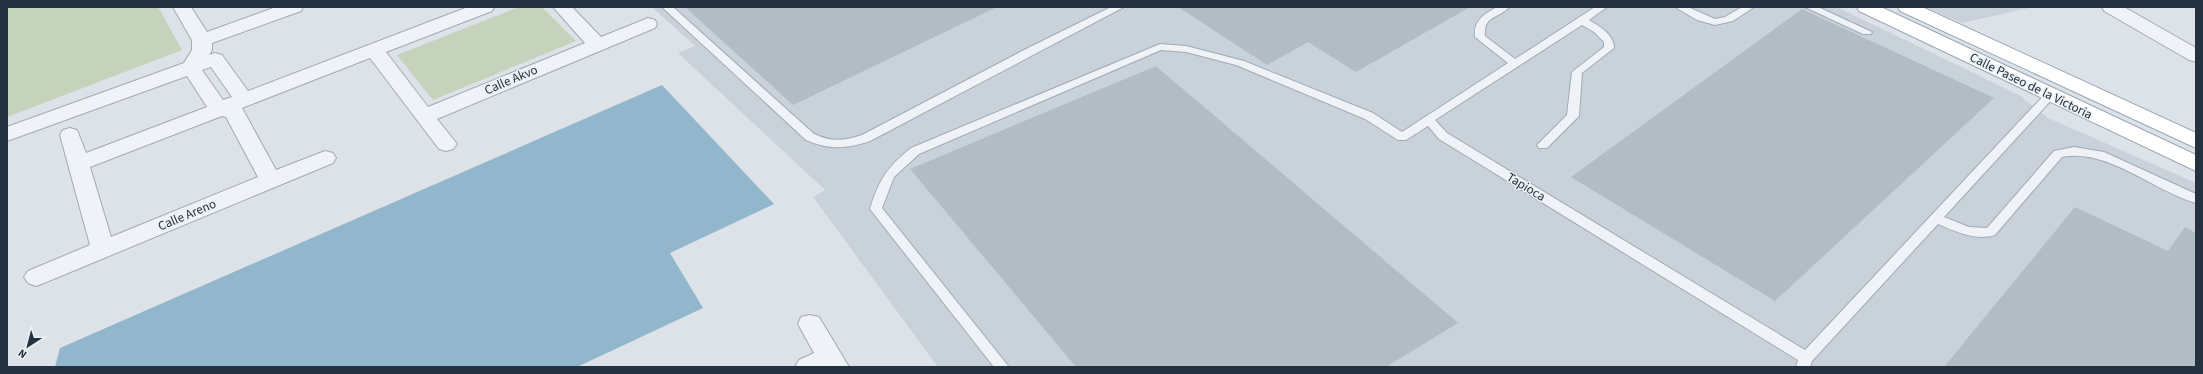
<svg xmlns="http://www.w3.org/2000/svg" width="2203" height="374" font-family="'Source Sans 3',sans-serif">
<rect width="100%" height="100%" fill="#dce2e8"/>
<g fill="#c9d2da">
<path d="M652 7H1837L2019 95 2048 118 2196 183V367H938L813 197 825 190 678 53 695 46Z"/>
<path d="M1926 7H2033L1962 23Z"/>
</g>
<g fill="#c5d3bc">
<path d="M7 7H158L182 50 7 117Z"/>
<path d="M519 7H542L576 41 433 100 397 55Z"/>
</g>
<path fill="#92b6cc" d="M662 85 774 204 670 253 703 308 577 367H55L60 348Z"/>
<g fill="#b2bcc5">
<path d="M685 7H997L793 105Z"/>
<path d="M1178 7H1470L1356 72 1308 42 1267 65Z"/>
<path d="M1802 9 1994 98 1775 301 1571 177Z"/>
<path d="M1156 66 1458 323 1386 367H1076L910 169Z"/>
<path d="M2075 207 2168 251 2185 227 2196 233V367H1944Z"/>
</g>
<g fill="none" stroke-linecap="round" stroke-linejoin="round">
<defs>
<g id="service">
<path d="M662 7H673L814 134C831 142 844 141 862 135L1024 50 1111 7H1124L870 141C846 149 829 150 806 140Z"/>
<path d="M1497 7H1509C1499 19 1483 15 1485 36L1515 59 1595 7H1607L1589 20C1600 27 1614 34 1614 48L1582 73 1579 116 1547 148H1539L1537 145 1567 115 1572 72 1604 47V42L1594 32 1582 25 1435 120 1447 133 1805 350 2046 93H2054L2056 95 1944 217 1969 227 1987 228 2054 151 2074 147 2104 152 2196 194V203C2153 191 2108 148 2062 157L1995 235C1976 241 1956 232 1938 224L1812 361 1810 367H1796L1798 360 1439 139 1428 126 1406 140H1398L1365 119 1236 65 1186 52 1161 50 919 154 894 177 882 208 1009 367H994L870 209C879 180 887 167 911 148L1160 44 1186 46 1244 61 1373 113 1402 132 1508 63 1475 37C1473 21 1484 14 1497 7Z"/>
<path d="M1675 7H1688L1715 19 1725 17 1742 7H1754L1733 21 1715 25 1697 20Z"/>
<path d="M1805 7H1818L1872 32 1871 34H1863Z"/>
</g>
<g id="minor">
<path d="M173 7H191L207 32 276 7H303L301 11 212 43V50L209 55 215 53 222 55 248 91 468 7H494L492 11 386 52 428 107 585 43 553 7H572L601 37 648 18 655 20 657 24 655 28 437 119 457 144 453 149 446 151 439 149 370 58 242 108 276 170 325 151 333 153 336 158 333 163 44 283 36 286 28 283 24 277 28 271 90 245 60 135 63 130 70 128 77 130 86 153 207 107 187 76 7 141V127L184 63 192 50V40ZM211 67 232 97 223 100 202 70ZM222 116 226 117 258 177 111 237 90 167Z"/>
<path d="M2102 7H2124L2196 48V62L2189 60 2104 11Z"/>
<path d="M810 315 819 317 849 367H795L799 360 814 353 798 324 801 317Z"/>
</g>
<g id="primary">
<path d="M1857 7H1881L2196 155V171L1859 11Z"/>
<path d="M1898 7H1922L2196 133V148L1900 11Z"/>
</g>
</defs>
<use href="#service" stroke="#a1aab2" stroke-width="2"/>
<use href="#minor" stroke="#a1aab2" stroke-width="2"/>
<use href="#primary" stroke="#9aa8b5" stroke-width="2"/>
<use href="#service" fill="#eff2f6" fill-rule="evenodd"/>
<use href="#minor" fill="#eff2f6" fill-rule="evenodd"/>
<use href="#primary" fill="#fff" fill-rule="evenodd"/>
</g>
<g text-anchor="middle" dominant-baseline="central" stroke-width="3" stroke-linejoin="round" paint-order="stroke">
<g font-size="13" fill="#24323f" stroke="#ebf1f5">
<text transform="translate(511 80) rotate(-23)">Calle Akvo</text>
<text transform="translate(2031 86) rotate(26)">Calle Paseo de la Victoria</text>
<text transform="translate(1526 187) rotate(31)">Tapioca</text>
<text transform="translate(187 215) rotate(-23)">Calle Areno</text>
</g>
</g>
<rect width="2203" height="374" fill="none" stroke="#24323f" stroke-width="16"/>
<g transform="translate(28 346) rotate(216)" stroke="#ebf1f5" stroke-width="3" paint-order="stroke">
<path d="M0-3L7 15L0 10L-7 15Z" fill="#24323f"/>
<text y="-6" font-size="11" font-weight="bold" text-anchor="middle" fill="#24323f">N</text>
</g>
</svg>
